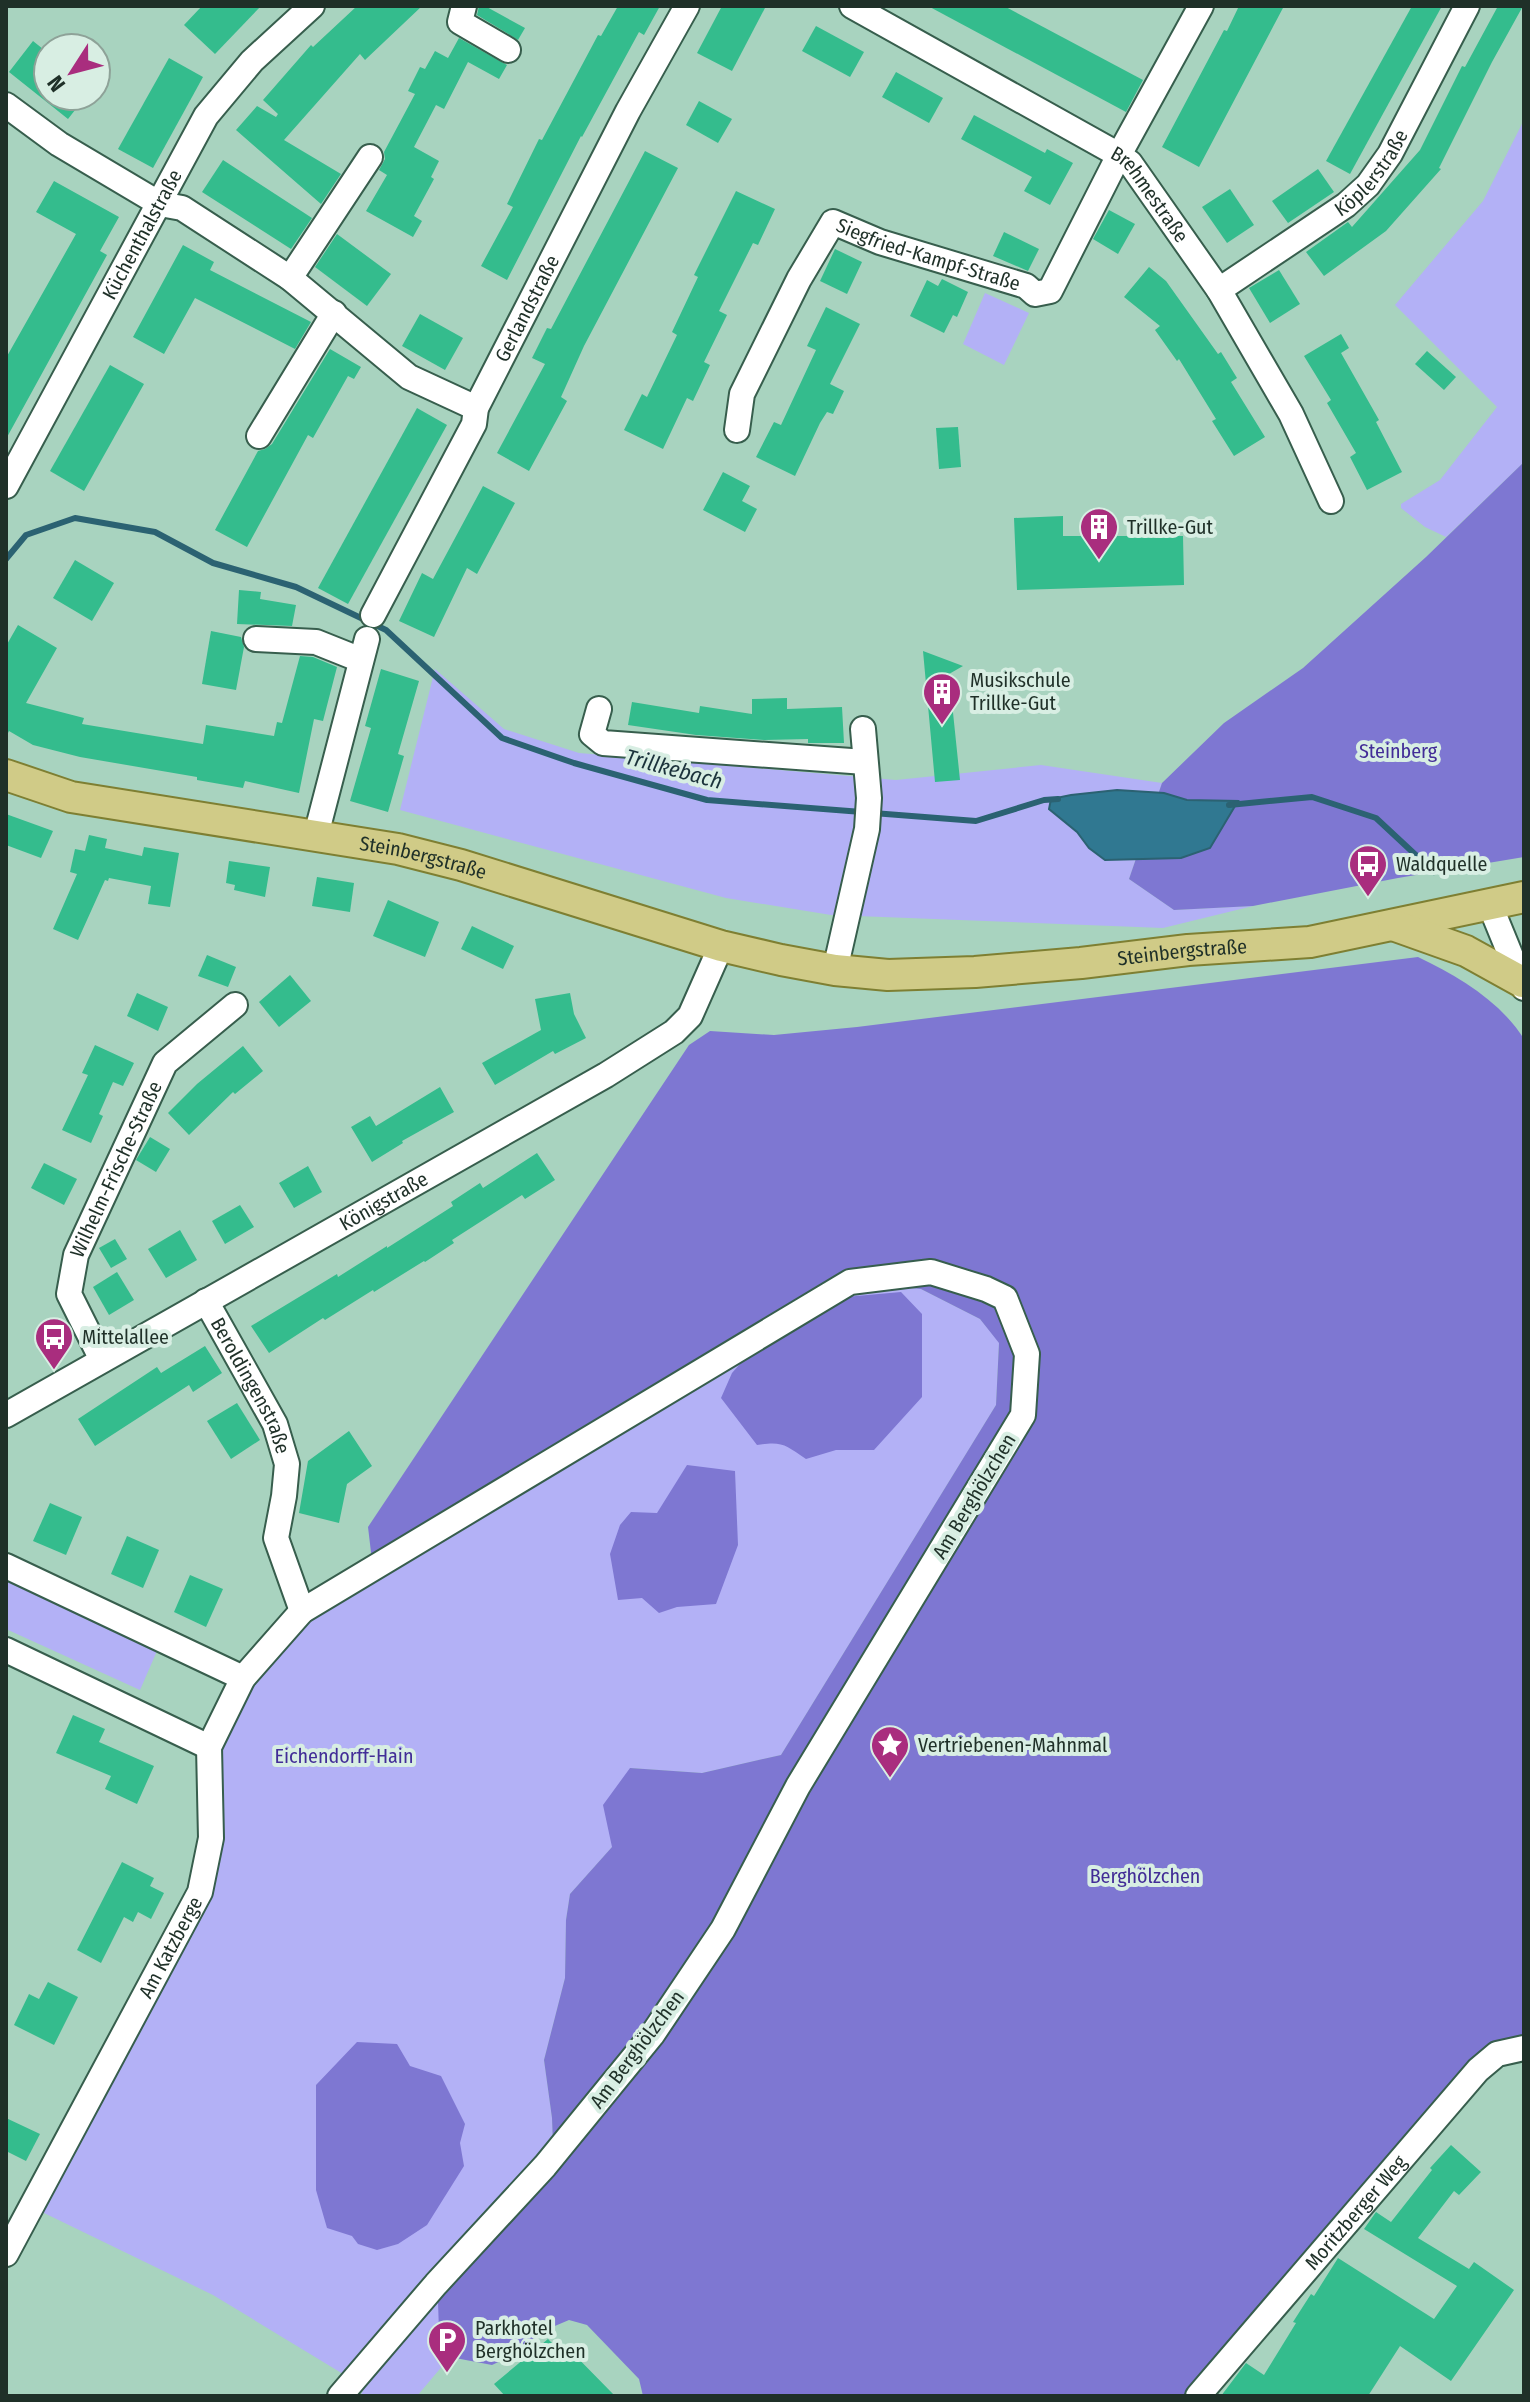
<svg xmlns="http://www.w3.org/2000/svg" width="1530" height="2402" font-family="'Fira Sans Condensed',sans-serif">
<rect width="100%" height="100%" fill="#a8d3bf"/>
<g fill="#b3b1f6">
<path d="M1524 120V462L1446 537 1425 527 1401 508V504L1440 480 1497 407 1395 305 1483 201Z"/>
<path d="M985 293 1029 313 1004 365 963 344Z"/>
<path d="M435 669 504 729 579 753 896 780 1041 765 1162 783 1129 879 1174 910 1253 906 1163 928 831 915 726 898 400 810Z"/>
<path d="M850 1283 921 1289 980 1319 999 1342 996 1405 781 1755 702 1773 630 1768 612 1847 570 1894 566 1920 565 1978 544 2060 552 2118 554 2170 439 2331 450 2357 417 2396H360L363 2391 353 2380 213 2295 42 2212 158 1985 215 1885 211 1747 245 1679 303 1612Z"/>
<path d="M6 1576 160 1644 140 1690 6 1629Z"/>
</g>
<g fill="#7e77d2">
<path d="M1524 462V857L1398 878 1253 906 1174 910 1129 879 1162 783 1224 723 1303 668 1426 557Z"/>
<path d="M1418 957C1458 976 1500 1001 1524 1039V2052L1476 2066 1186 2396H643L639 2379 587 2325 569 2320 543 2331 511 2356 492 2365 450 2357 439 2331 438 2302 554 2170 552 2118 544 2060 565 1978 566 1920 570 1894 612 1847 603 1805 630 1768 702 1773 781 1755 996 1405 999 1343 980 1319 921 1289 850 1283 373 1569 368 1527 689 1045 710 1031 774 1035 857 1027Z"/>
<path d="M901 1292 922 1314V1397L874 1450H836L806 1459C785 1445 783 1441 757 1445L721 1398 732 1373 747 1356 834 1298Z"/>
<path d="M687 1465 735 1471 738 1545 716 1604 677 1607 659 1613 642 1598 618 1600 610 1554 620 1525 631 1512 657 1513Z"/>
<path d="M357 2042 397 2044 410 2066 441 2076 465 2124 460 2143 464 2166 427 2225 398 2244 377 2250 358 2244 352 2236 327 2228 316 2190V2085Z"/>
</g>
<path fill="#307891" stroke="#2b6272" stroke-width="2" d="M1117 790 1164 793 1187 800 1238 801 1210 848 1181 858 1105 860 1089 848 1077 832 1049 809 1051 799 1071 795Z"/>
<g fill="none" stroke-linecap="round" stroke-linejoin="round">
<g stroke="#2b6272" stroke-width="6">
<path d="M6 559 26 535 75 518 155 532 213 563 296 587 386 630 502 738 574 763 707 800 862 812"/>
<path d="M1229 805 1312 797 1376 818 1434 872"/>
<path d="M873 813 976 821 1044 800 1058 799"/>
</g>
</g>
<g fill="#34bc8d">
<path d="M202 6H261L215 54 184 25Z"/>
<path d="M357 6H422L365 60 360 54 284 140 341 174 321 204 236 130 257 106 276 117 278 114 263 100 311 45 313 47Z"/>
<path d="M479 6H485L525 28 518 40 477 15Z"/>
<path d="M618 6H660L644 35 639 32 582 137 581 136 507 280 481 266 513 207 507 204 539 139 542 140 598 35 601 36Z"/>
<path d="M722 6H766L732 71 697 53Z"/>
<path d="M928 6H1004L1143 80 1126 112Z"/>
<path d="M1239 6H1284L1199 167 1162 147 1224 30 1227 31Z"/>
<path d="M1412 6H1442L1350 174 1326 161Z"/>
<path d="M1498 6H1523L1492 62 1439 168 1441 169 1386 231 1324 276 1306 252 1348 222 1352 227 1420 150 1462 66 1465 67Z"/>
<path d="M816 26 864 52 850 77 802 51Z"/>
<path d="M459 38 507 65 499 79 468 62 444 109 436 105 414 147 439 161 431 177 434 179 414 216 422 221 413 237 366 211 387 175 379 170 385 159 384 152 415 94 408 91 420 67 425 69 435 51 448 58Z"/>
<path d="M33 41 48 53V96H86L68 119 9 72Z"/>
<path d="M169 58 203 77 153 168 118 149Z"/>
<path d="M896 72 943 98 929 123 882 97Z"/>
<path d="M699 101 732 119 718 143 686 125Z"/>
<path d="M974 115 1045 153 1047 149 1073 163 1050 205 1024 191 1032 177 961 139Z"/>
<path d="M645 151 678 168 584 346 561 397 567 401 529 471 497 453 545 364 532 358 547 328 551 329Z"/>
<path d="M223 160 312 218 291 249 202 192Z"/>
<path d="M1318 169 1334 192 1288 223 1272 201Z"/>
<path d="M54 181 119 217 100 251 107 255 6 439V358L76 234 36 212Z"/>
<path d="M1230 189 1254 225 1227 243 1202 207Z"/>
<path d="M736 191 775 209 758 245 753 243 719 311 727 315 704 362 710 365 693 401 687 398 663 449 624 430 642 394 647 397 677 335 672 332 698 277 694 275Z"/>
<path d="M1109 210 1135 224 1118 254 1093 239Z"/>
<path d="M1004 232 1039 249 1028 271 993 256Z"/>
<path d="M337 234 391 274 367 306 315 267Z"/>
<path d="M183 245 214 262 210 270 311 322 295 349 195 298 164 354 133 337Z"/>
<path d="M835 249 862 262 847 294 820 281Z"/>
<path d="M1149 267 1166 281 1218 354 1221 352 1237 378 1231 382 1265 437 1234 456 1212 421 1216 419 1179 359 1177 361 1155 330 1160 326 1124 297Z"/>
<path d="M1279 270 1300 304 1270 323 1249 288Z"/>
<path d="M942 279 968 292 957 317 953 315 944 333 910 316 927 280 938 286Z"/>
<path d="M826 307 860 324 830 384 844 391 833 414 827 412 820 423 795 476 756 457 774 422 781 425 816 350 807 346Z"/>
<path d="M420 314 463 338 445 370 402 346Z"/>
<path d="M1341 334 1349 348 1341 353 1379 420 1376 422 1402 472 1367 490 1350 457 1356 453 1327 403 1331 400 1304 356Z"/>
<path d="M330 349 361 367 354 379 348 376 313 438 308 435 247 547 215 530 258 451 265 449 272 444Z"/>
<path d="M1427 351 1456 377 1444 390 1415 364Z"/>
<path d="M110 365 144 384 84 491 50 471Z"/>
<path d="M417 408 447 425 348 604 318 588Z"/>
<path d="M958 427 961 467 939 469 936 428Z"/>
<path d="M723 472 750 486 742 501 757 509 745 532 703 510Z"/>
<path d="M483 486 515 503 477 574 467 568 434 637 399 621 422 573 433 579Z"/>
<path d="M1063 516V536H1183L1184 585 1017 590 1014 518Z"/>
<path d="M75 560 114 583 92 621 53 598Z"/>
<path d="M239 590 261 592 260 599 296 605 292 626 237 624Z"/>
<path d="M18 625 57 648 26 703 84 718 82 724 203 744 206 725 274 736 277 722 282 723 300 656 313 657 337 667 323 721 314 719 299 793 245 781 243 788 197 780V777L80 757 33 745 9 731 6 737V646Z"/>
<path d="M211 631 241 637 244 647 236 690 202 684Z"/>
<path d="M923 651 963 666 949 674 960 780 935 782Z"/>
<path d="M381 669 419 681 398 754 404 756 388 812 350 801 371 728 365 726Z"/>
<path d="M787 698V709L842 707 844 743H808V739L764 740 696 735 628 725 632 702 699 713 700 706 752 714V699Z"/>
<path d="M6 814 53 831 41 858 6 845Z"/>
<path d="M89 835 107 839 105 848 142 856 144 847 179 853 170 907 148 904 151 886 109 878 108 881 105 880 78 940 53 929 77 874 70 872 75 849 85 851Z"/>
<path d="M229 861 270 867 265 897 234 890 235 885 226 883Z"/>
<path d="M317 877 354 883 350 912 312 906Z"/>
<path d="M388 900 439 922 425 957 373 936Z"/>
<path d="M472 926 514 946 503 969 461 949Z"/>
<path d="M207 955 236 967 228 987 198 976Z"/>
<path d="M290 975 311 1001 279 1027 259 1002Z"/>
<path d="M137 993 168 1007 158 1031 127 1016Z"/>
<path d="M570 993 574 1014 586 1038 555 1054 553 1051 495 1085 482 1063 541 1030 535 999Z"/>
<path d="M95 1045 134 1063 123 1086 113 1082 99 1114 103 1116 91 1143 62 1130 88 1075 82 1073Z"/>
<path d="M243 1046 263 1071 235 1094 233 1092 189 1135 168 1113 197 1084Z"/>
<path d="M440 1087 454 1112 402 1141 403 1143 372 1162 351 1127 370 1116 376 1126Z"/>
<path d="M150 1137 170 1149 156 1172 136 1160Z"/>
<path d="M537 1153 555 1180 525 1199 522 1195 452 1240 454 1243 425 1262 424 1261 374 1292 373 1290 325 1320 323 1318 269 1353 251 1326 337 1274 338 1277 387 1246V1248L453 1206 451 1202 480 1183 483 1188Z"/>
<path d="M44 1163 77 1179 64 1205 31 1188Z"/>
<path d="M308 1166 322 1192 294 1208 279 1183Z"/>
<path d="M240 1205 254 1227 225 1244 212 1221Z"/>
<path d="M180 1230 197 1260 166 1278 148 1249Z"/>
<path d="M115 1239 127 1259 111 1268 99 1248Z"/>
<path d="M117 1272 134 1300 109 1315 93 1287Z"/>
<path d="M205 1346 222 1373 193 1392 189 1385 95 1446 78 1419 157 1367 161 1373Z"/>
<path d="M237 1403 260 1440 231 1459 207 1421Z"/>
<path d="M349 1431 372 1466 347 1484 339 1523 299 1513 308 1461Z"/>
<path d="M50 1503 82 1517 66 1555 33 1541Z"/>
<path d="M127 1536 159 1550 143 1588 111 1574Z"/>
<path d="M190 1575 223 1589 206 1627 174 1612Z"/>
<path d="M73 1715 105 1729 99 1742 154 1766 137 1804 105 1789 111 1776 56 1753Z"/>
<path d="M122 1862 154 1878 150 1886 164 1893 151 1919 138 1912 133 1922 124 1917 101 1963 77 1950Z"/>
<path d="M48 1982 78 1997 54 2045 14 2025 29 1994 39 1999Z"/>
<path d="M6 2118 40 2134 26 2161 6 2151Z"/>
<path d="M1451 2145 1481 2172 1459 2195 1454 2191 1418 2238 1469 2269 1474 2262 1514 2290 1451 2381 1400 2346 1368 2396H1221L1246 2363 1264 2375 1296 2323 1293 2322 1311 2294 1314 2296 1338 2258 1434 2319 1457 2286 1364 2229 1376 2212 1391 2222 1432 2170 1430 2168Z"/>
<path d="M548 2339 557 2348 563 2343 615 2396H505L494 2384Z"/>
</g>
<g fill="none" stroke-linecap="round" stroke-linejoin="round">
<defs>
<g id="minor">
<path d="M464 6 460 22 508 50"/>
<path id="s1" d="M852 6 1119 155 1130 163 1219 290 1291 414 1331 501"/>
<path d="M6 105 59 144 160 204 182 208 290 278 409 377 476 408"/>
<path d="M290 278 370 157"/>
<path id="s2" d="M1219 290 1346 205 1368 185 1390 154 1467 6"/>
<path id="s3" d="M737 430 742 394 799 279 833 222 880 242 1026 286 1035 294 1050 291 1119 155 1201 6"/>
<path d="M259 436 334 313"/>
<path id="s4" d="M6 486 206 116 252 61 312 6"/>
<path id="s5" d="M373 615 474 424 476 408 628 111 687 6"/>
<path d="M256 639 316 642 361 660"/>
<path d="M599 709 592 734 603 743 865 762"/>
<path d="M316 835 367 639"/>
<path d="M1490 905 1524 988"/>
<path d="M835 970 867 829 869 798 863 729"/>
<path id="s6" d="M206 1301 275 1424 287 1464 284 1496 276 1538 302 1611"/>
<path id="s7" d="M102 1360 69 1294 76 1255 165 1063 235 1005"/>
<path id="s8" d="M6 1415 606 1075 674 1032 690 1016 721 946"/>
<path d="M6 1566 243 1678"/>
<path d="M6 1650 209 1747"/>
<path id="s9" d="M6 2254 200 1892 211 1838 209 1747 243 1678 302 1611 850 1282 931 1272 986 1289 1005 1298 1027 1354 1023 1415 798 1786 723 1929 652 2035 545 2166 436 2284 340 2396"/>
<path id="s10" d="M1198 2396 1478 2070 1497 2054 1524 2048"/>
</g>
<g id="major">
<path id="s11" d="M6 775 71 797 398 849 461 865 721 946 781 960 835 970 888 975 975 972 1081 963 1188 950 1310 942 1524 897"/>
<path d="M1393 925 1466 951 1522 982"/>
</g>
</defs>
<use href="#minor" stroke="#375e4d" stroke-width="28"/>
<use href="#major" stroke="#7e7f32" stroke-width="34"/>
<use href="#minor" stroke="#fff" stroke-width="24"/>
<use href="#major" stroke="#d0cb87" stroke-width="30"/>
</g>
<defs>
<symbol id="building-pin" viewBox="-11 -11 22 30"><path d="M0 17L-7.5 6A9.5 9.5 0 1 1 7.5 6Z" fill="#a92d7e" stroke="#d8eee3"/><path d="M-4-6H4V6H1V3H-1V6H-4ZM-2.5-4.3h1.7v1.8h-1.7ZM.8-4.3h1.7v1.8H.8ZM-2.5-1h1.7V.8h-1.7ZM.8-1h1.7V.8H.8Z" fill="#fff"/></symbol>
<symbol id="bus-pin" viewBox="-11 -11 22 30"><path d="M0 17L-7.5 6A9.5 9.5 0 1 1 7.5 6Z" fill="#a92d7e" stroke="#d8eee3"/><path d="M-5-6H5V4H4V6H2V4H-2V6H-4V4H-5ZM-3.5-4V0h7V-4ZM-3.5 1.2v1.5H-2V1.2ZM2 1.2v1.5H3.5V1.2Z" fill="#fff"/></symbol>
<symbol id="sight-pin" viewBox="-11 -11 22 30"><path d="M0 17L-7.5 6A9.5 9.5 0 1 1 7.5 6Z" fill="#a92d7e" stroke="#d8eee3"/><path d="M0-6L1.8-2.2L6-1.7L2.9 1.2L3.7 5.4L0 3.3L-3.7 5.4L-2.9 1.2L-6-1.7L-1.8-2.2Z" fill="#fff"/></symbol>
<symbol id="parking-pin" viewBox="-11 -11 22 30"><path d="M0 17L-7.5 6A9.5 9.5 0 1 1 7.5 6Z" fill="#a92d7e" stroke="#d8eee3"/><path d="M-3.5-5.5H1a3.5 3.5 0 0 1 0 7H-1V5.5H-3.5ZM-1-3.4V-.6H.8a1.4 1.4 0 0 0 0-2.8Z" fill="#fff"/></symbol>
</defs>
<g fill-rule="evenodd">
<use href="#building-pin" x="1077" y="505" width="44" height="60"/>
<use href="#building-pin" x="920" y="670" width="44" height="60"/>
<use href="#bus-pin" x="1346" y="842" width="44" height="60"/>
<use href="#bus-pin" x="32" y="1315" width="44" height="60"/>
<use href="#sight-pin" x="868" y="1723" width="44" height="60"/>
<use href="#parking-pin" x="425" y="2318" width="44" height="60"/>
</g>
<g text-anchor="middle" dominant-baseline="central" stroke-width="8" stroke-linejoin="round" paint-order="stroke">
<g font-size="20" fill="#1f3028" stroke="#d8eee3">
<text stroke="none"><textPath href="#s2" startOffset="194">Köplerstraße</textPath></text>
<text stroke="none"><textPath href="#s1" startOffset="356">Brehmestraße</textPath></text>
<text stroke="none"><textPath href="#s4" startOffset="286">Küchenthalstraße</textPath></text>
<text stroke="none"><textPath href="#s3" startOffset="332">Siegfried-Kampf-Straße</textPath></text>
<text stroke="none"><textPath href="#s5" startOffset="344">Gerlandstraße</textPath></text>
<text stroke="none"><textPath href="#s11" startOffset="426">Steinbergstraße</textPath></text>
<text stroke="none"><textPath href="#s11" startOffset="1202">Steinbergstraße</textPath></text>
<text stroke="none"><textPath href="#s7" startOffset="208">Wilhelm-Frische-Straße</textPath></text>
<text stroke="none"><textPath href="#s8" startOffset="434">Königstraße</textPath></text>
<text stroke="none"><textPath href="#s6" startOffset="96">Beroldingenstraße</textPath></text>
<text transform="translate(974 1496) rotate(-59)">Am Berghölzchen</text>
<text stroke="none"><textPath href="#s9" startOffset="348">Am Katzberge</textPath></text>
<text transform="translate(637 2049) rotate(-53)">Am Berghölzchen</text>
<text stroke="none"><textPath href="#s10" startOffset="242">Moritzberger Weg</textPath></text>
</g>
<g font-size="20" fill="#1f3028" stroke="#d8eee3" text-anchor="start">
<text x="1127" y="527">Trillke-Gut</text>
<text x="970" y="680">Musikschule<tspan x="970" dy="23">Trillke-Gut</tspan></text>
<text x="1396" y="864">Waldquelle</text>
<text x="82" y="1337">Mittelallee</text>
<text x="918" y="1745">Vertriebenen-Mahnmal</text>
<text x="475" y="2328">Parkhotel<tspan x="475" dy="23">Berghölzchen</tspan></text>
</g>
<g font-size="20" fill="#422d97" stroke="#d8eee3">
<text x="1398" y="751">Steinberg</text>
<text x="344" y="1756">Eichendorff-Hain</text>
<text x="1145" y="1876">Berghölzchen</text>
</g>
<g font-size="22" font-style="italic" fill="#1b323b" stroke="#d8eee3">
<text transform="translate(674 769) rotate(15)">Trillkebach</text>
</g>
</g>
<rect width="1530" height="2402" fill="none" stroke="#1f3028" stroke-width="16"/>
<g transform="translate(72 72) rotate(234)"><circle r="38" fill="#d8eee3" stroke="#8ea298" stroke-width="2"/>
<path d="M0-6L14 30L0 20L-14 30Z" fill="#a92d7e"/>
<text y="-12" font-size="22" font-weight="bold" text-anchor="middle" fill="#1f3028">N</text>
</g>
</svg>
